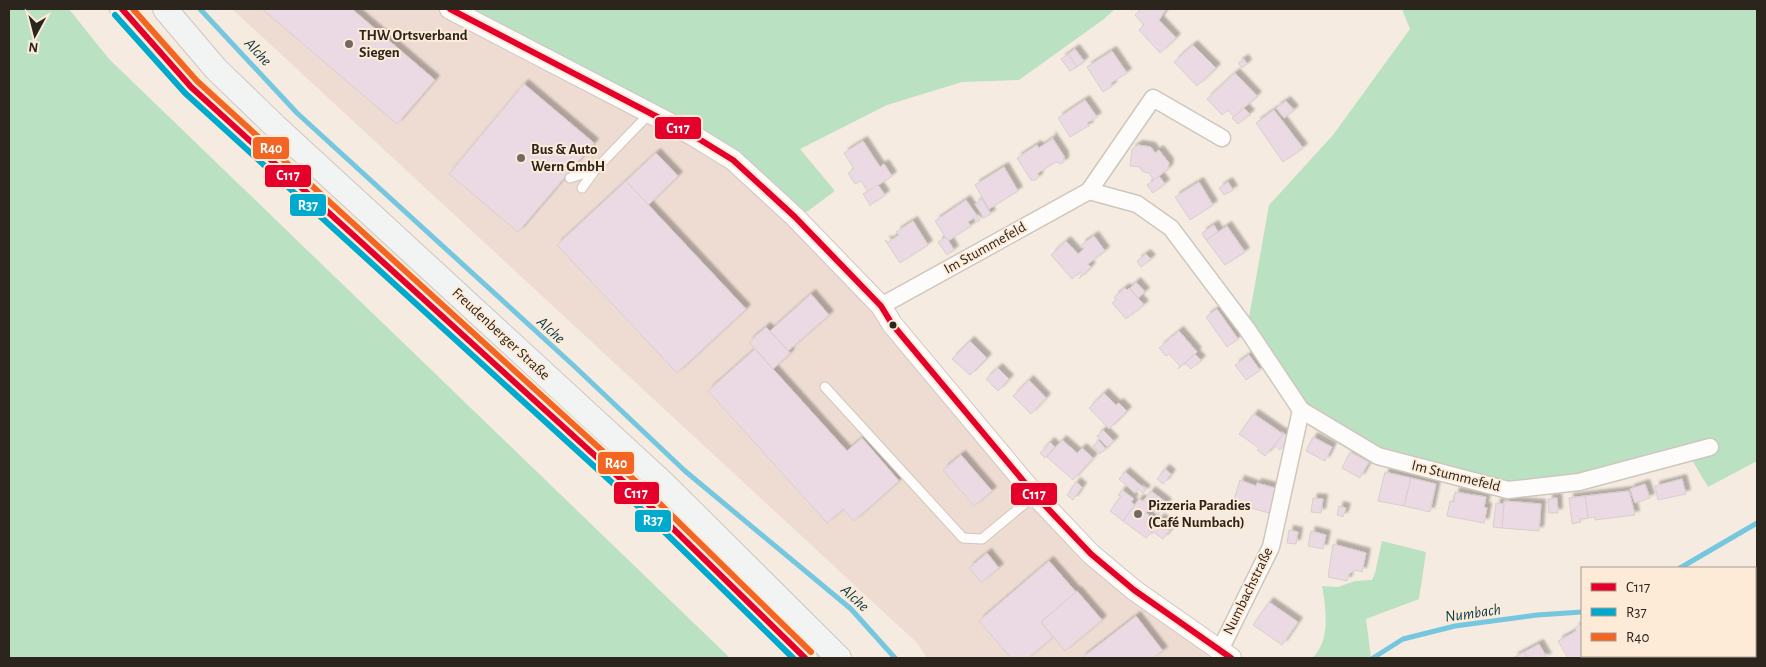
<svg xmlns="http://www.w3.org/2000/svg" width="1766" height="667" font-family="'Alegreya Sans',sans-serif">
<defs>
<filter id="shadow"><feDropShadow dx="4.5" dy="-4.5" stdDeviation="1" flood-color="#0004"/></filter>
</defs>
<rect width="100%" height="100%" fill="#f5ebe0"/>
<path fill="#eedcd2" d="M232 9H450L650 113 770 193 1035 495 1220 650 1205 658H927L916 642Z"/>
<g fill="#bbe1c3">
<path d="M9 9H69L109 59 730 658H9Z"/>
<path d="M450 9H1115L1104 19 1019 80 962 82 887 105 800 149 835 191 808 211 795 217 733 160Z"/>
<path d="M1402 9H1757V461L1708 487 1692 460 1708 448 1508 490 1378 456 1301 410 1247 329 1269 205 1333 135 1410 29Z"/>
<path d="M1382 541 1426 552 1419 599 1366 619 1371 658H1312C1331 642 1326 608 1322 586L1338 587 1355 581 1372 580 1375 573Z"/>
</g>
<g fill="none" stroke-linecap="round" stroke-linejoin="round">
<g stroke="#74c7de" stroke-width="5">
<path d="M200 9 297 113 573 365 685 471 851 609 895 658"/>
<path d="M1680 568 1757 523"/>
<path d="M1373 658 1403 639 1455 626 1537 615 1582 612"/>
</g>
</g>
<g fill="#ebdae3" stroke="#d7cfce" filter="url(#shadow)">
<path d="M262 9H352L435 80 397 124Z"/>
<path d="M1141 9H1166L1159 20 1176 38 1160 53 1139 30 1144 25 1135 15Z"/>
<path d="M1193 45 1216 68 1197 86 1174 62Z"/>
<path d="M1075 49 1084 61 1077 67 1068 54Z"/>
<path d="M1112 51 1127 73 1111 83 1112 86 1103 92 1087 67Z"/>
<path d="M1068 54 1077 67 1070 71 1061 59Z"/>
<path d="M1244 59 1247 64 1242 68 1238 63Z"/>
<path d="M1235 73 1257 96 1234 117 1228 110 1222 115 1207 99Z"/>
<path d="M524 84 594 143 518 232 449 174Z"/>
<path d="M1085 100 1097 117 1087 123 1089 127 1088 126 1070 137 1058 118Z"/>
<path d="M1286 101 1294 110 1284 118 1276 108Z"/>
<path d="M1244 108 1250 114 1238 124 1232 118Z"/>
<path d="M1274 110 1303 148 1283 162 1256 123Z"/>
<path d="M1051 136 1064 156V162L1061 164 1056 162 1038 173V178L1035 180H1031L1017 158 1037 145 1039 148 1052 139Z"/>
<path d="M863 141 880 167 884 164 892 176 868 192 861 181 855 184 848 173 854 169 844 153Z"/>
<path d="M1138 145 1151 147 1155 153 1159 150 1169 163 1168 169 1154 180 1148 172 1146 173 1141 170 1140 167 1130 166 1132 149Z"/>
<path d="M656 153 678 176 648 205 626 181Z"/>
<path d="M1004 167 1018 191 989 209 975 185Z"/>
<path d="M1159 176 1165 184 1153 193 1147 185Z"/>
<path d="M626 181 746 309 677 373 557 245Z"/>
<path d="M1199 182 1213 205 1190 220 1175 197Z"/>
<path d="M1228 182 1233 190 1224 195 1219 188Z"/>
<path d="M878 185 885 195 869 206 870 205 863 194Z"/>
<path d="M982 199 991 214 984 218 975 204Z"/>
<path d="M966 200 980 220 977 222 974 218 968 222 971 226 948 241 935 221Z"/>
<path d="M913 221 928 245 900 263 885 240 888 242 899 235 896 232Z"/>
<path d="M1214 225 1218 232 1206 240 1202 233Z"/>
<path d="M1227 226 1245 252 1225 265 1207 241 1208 239Z"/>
<path d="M1094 236 1105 251 1088 264 1091 267 1079 279 1082 274 1080 272 1072 279 1051 255 1066 241 1078 254 1084 249 1081 245Z"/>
<path d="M946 237 954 250 947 255 938 242Z"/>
<path d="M1146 254 1151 259 1141 267 1137 261Z"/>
<path d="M1136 282 1145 292 1138 298 1130 288Z"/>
<path d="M1125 288 1127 290 1129 288 1144 305 1126 319 1112 303 1116 300 1114 297Z"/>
<path d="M811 294 829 315 788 351 770 331Z"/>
<path d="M1217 309 1238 339 1227 347 1206 317Z"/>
<path d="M766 327 790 353 773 369 749 342Z"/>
<path d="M1179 331 1197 352 1178 369 1180 366 1169 354 1166 356 1159 348Z"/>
<path d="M970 341 987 358 970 375 952 359Z"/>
<path d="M755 349 847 451 862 438 899 481 854 521 843 509 827 523 708 391Z"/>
<path d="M1195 354 1201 360 1191 369 1185 363Z"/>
<path d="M1249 355 1260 370 1246 380 1235 365Z"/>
<path d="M998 368 1009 379 998 391 986 379Z"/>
<path d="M1029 380 1046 398 1031 414 1013 396Z"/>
<path d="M1104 393 1116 405 1119 403 1127 411 1109 429 1089 408Z"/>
<path d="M1254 414 1283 434 1265 456 1257 450 1259 448 1239 434Z"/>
<path d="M1103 430 1114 441 1107 447 1097 436Z"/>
<path d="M1282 432 1290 438 1280 450 1274 445 1283 434Z"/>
<path d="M1313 437 1332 447 1325 461 1306 451Z"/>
<path d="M1062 440 1077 453 1082 448 1093 458 1073 480 1047 457Z"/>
<path d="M1099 441 1106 449 1100 454 1093 446Z"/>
<path d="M1050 442 1055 447 1045 458 1040 453Z"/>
<path d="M1350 452 1369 462 1360 478 1342 468Z"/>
<path d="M961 455 992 491 974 506 943 470Z"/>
<path d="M1165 469 1171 474 1163 484 1157 479Z"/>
<path d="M1125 472 1146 490 1143 493 1138 489 1135 493 1119 479Z"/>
<path d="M1385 472 1411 478 1404 506 1378 501Z"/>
<path d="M1411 478 1436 484 1430 512 1404 506Z"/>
<path d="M1682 479 1686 494 1658 500 1655 486Z"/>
<path d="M1240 480 1256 486 1257 483 1279 489 1273 514 1233 503Z"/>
<path d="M1076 482 1082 487 1073 500 1067 495Z"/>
<path d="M1645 484 1650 498 1635 503 1630 489Z"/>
<path d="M1122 490 1134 499 1131 502 1135 505 1123 521 1110 511 1121 496 1118 495Z"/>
<path d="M1151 491 1167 503 1158 515 1149 508 1146 513 1157 522 1160 518 1172 527 1163 539 1152 531 1146 538 1123 521 1139 499 1143 501Z"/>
<path d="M1629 491 1635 515 1595 520V517L1588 518 1585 496Z"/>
<path d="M1455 492 1486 497 1484 507 1487 508 1484 523 1447 516 1450 501 1454 502Z"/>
<path d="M1585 496 1588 518 1580 519 1581 522 1572 524 1569 498Z"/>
<path d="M1313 498 1323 499 1321 513 1311 512Z"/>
<path d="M1557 498 1558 513H1549L1548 499Z"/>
<path d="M1504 501 1541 504 1539 531 1502 528Z"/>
<path d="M1496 503 1504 504 1502 528 1493 527Z"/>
<path d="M1339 506 1346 508 1343 517 1337 515Z"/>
<path d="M1289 530 1298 532 1296 544 1287 543Z"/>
<path d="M1311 531 1326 535 1323 549 1308 546Z"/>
<path d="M1333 544 1366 553 1362 572 1355 570 1349 574 1347 581 1328 577Z"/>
<path d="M987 553 999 568 981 582 969 568Z"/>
<path d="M1049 561 1076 592 1041 622 1053 637 1028 658H1011L979 621Z"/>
<path d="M1755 582 1757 585V598L1755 595Z"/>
<path d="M1077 591 1102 620 1065 651 1041 622Z"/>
<path d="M1269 602 1298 622 1282 645 1253 625Z"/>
<path d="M1136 616 1163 651 1153 658H1082Z"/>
<path d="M1582 624V656H1585L1581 658H1568L1558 641 1576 631 1575 628Z"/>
<path d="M1539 644 1547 658H1528L1524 652Z"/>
<path d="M1524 652 1528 658H1513Z"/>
</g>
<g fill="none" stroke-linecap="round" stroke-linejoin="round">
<defs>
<g id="service">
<path d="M570 178 595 170 650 113"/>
<path d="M582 188 595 170"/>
<path d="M825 387 963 538 982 539 1035 495"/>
</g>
<g id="minor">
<path d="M1089 191 1153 98 1222 138"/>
<path d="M881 306 1089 191 1137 204 1171 228 1247 329 1301 410 1378 456 1508 490 1579 482 1710 447"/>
<path d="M1755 626 1757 625"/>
<path d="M1220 650 1271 547 1301 410"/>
<path d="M1672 658 1679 656"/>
</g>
<path id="tertiary" d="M450 9 650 113 694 136 733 160 795 217 881 306 892 324 1035 495 1091 554 1134 590 1231 658"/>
<g id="secondary">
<path d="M122 9 191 87 489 358 647 503 805 658"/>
<path d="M165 9 216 69 275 126 663 483 839 658"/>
</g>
</defs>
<use href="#service" stroke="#cec7be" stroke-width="11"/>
<use href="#minor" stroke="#cec7be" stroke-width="19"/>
<use href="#tertiary" stroke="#cec7be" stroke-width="22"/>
<use href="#secondary" stroke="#cec7be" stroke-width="26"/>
<use href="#service" stroke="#fefcfa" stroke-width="9"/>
<use href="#minor" stroke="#fefcfa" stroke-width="16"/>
<use href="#tertiary" stroke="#fefcfa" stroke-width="20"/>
<use href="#secondary" stroke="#f2f4f4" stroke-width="24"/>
<defs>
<g id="bus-1">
<path d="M122 9 191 87 647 503 805 658"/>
<path d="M450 9 694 136 733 160 795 217 881 306 892 324 1035 495 1091 554 1134 590 1231 658"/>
</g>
<path id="bus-2" d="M115 15 185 93 641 509 793 658"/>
<path id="bus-3" d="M133 9 197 81 653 497 811 652"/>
</defs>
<use href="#bus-1" stroke="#fdebd8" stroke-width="10"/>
<use href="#bus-2" stroke="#fdebd8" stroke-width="10"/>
<use href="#bus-3" stroke="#fdebd8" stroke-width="10"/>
<use href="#bus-1" stroke="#e4002b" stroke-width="6"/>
<use href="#bus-2" stroke="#00a9ce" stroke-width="6"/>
<use href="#bus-3" stroke="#f26522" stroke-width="6"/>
</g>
<g fill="#726a62" stroke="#fdebd8" stroke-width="2">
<circle cx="349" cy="44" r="5"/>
<circle cx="521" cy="158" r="5"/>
<circle cx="1138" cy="514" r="5"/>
</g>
<circle fill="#2c251e" stroke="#fdebd8" stroke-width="2" cx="893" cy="325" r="4.5"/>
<g text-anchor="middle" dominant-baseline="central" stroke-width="4" stroke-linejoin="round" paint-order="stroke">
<g font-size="15" font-weight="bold" fill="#2c251e" stroke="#fdebd8" text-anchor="start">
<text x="359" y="35">THW Ortsverband<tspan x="359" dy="17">Siegen</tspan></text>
<text x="531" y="149">Bus &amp; Auto<tspan x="531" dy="17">Wern GmbH</tspan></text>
<text x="1148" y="505">Pizzeria Paradies<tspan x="1148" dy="17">(Café Numbach)</tspan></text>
</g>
<g font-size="15" fill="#2c251e" stroke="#fdebd8">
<text transform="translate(985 248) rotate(-29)">Im Stummefeld</text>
<text transform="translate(501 334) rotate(43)">Freudenberger Straße</text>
<text transform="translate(1456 476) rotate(14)">Im Stummefeld</text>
<text transform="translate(1248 591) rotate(-64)">Numbachstraße</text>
</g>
<g font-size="16" font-style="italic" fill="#023a4a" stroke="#fdebd8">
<text transform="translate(258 52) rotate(47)">Alche</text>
<text transform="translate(551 330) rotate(43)">Alche</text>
<text transform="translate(855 598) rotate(43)">Alche</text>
<text transform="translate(1473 613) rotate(-8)">Numbach</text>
</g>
</g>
<g stroke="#fdebd8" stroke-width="2">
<rect x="654" y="116" width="48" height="24" rx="5" fill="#e4002b"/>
<rect x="252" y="136" width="38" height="24" rx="5" fill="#f26522"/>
<rect x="264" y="164" width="48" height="24" rx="5" fill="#e4002b"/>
<rect x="289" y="193" width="38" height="24" rx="5" fill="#00a9ce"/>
<rect x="597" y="451" width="38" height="24" rx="5" fill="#f26522"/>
<rect x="613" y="481" width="47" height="24" rx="5" fill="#e4002b"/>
<rect x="1010" y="482" width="48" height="24" rx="5" fill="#e4002b"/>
<rect x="634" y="509" width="38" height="24" rx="5" fill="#00a9ce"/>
</g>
<g font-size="14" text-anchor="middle" font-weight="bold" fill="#fff">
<text x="678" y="133">C117</text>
<text x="271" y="153">R40</text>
<text x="288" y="180">C117</text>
<text x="308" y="210">R37</text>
<text x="616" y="468">R40</text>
<text x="636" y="498">C117</text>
<text x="1034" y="499">C117</text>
<text x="653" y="525">R37</text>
</g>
<rect width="1766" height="667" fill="none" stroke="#2c251e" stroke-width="20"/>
<rect x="1581" y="567" width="175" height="90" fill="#fdebd8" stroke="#a99c8e"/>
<rect x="1591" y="583" width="25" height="8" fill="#e4002b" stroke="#a99c8e"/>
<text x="1626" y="592" font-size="15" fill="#2c251e">C117</text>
<rect x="1591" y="608" width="25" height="8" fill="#00a9ce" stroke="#a99c8e"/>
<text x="1626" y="617" font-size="15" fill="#2c251e">R37</text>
<rect x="1591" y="633" width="25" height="8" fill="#f26522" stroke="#a99c8e"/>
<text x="1626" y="642" font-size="15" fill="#2c251e">R40</text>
<g transform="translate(35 35) rotate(187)" stroke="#fdebd8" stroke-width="4" paint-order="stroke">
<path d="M0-4L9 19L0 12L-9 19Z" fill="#2c251e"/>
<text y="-8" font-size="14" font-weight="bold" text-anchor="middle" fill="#2c251e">N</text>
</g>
</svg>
